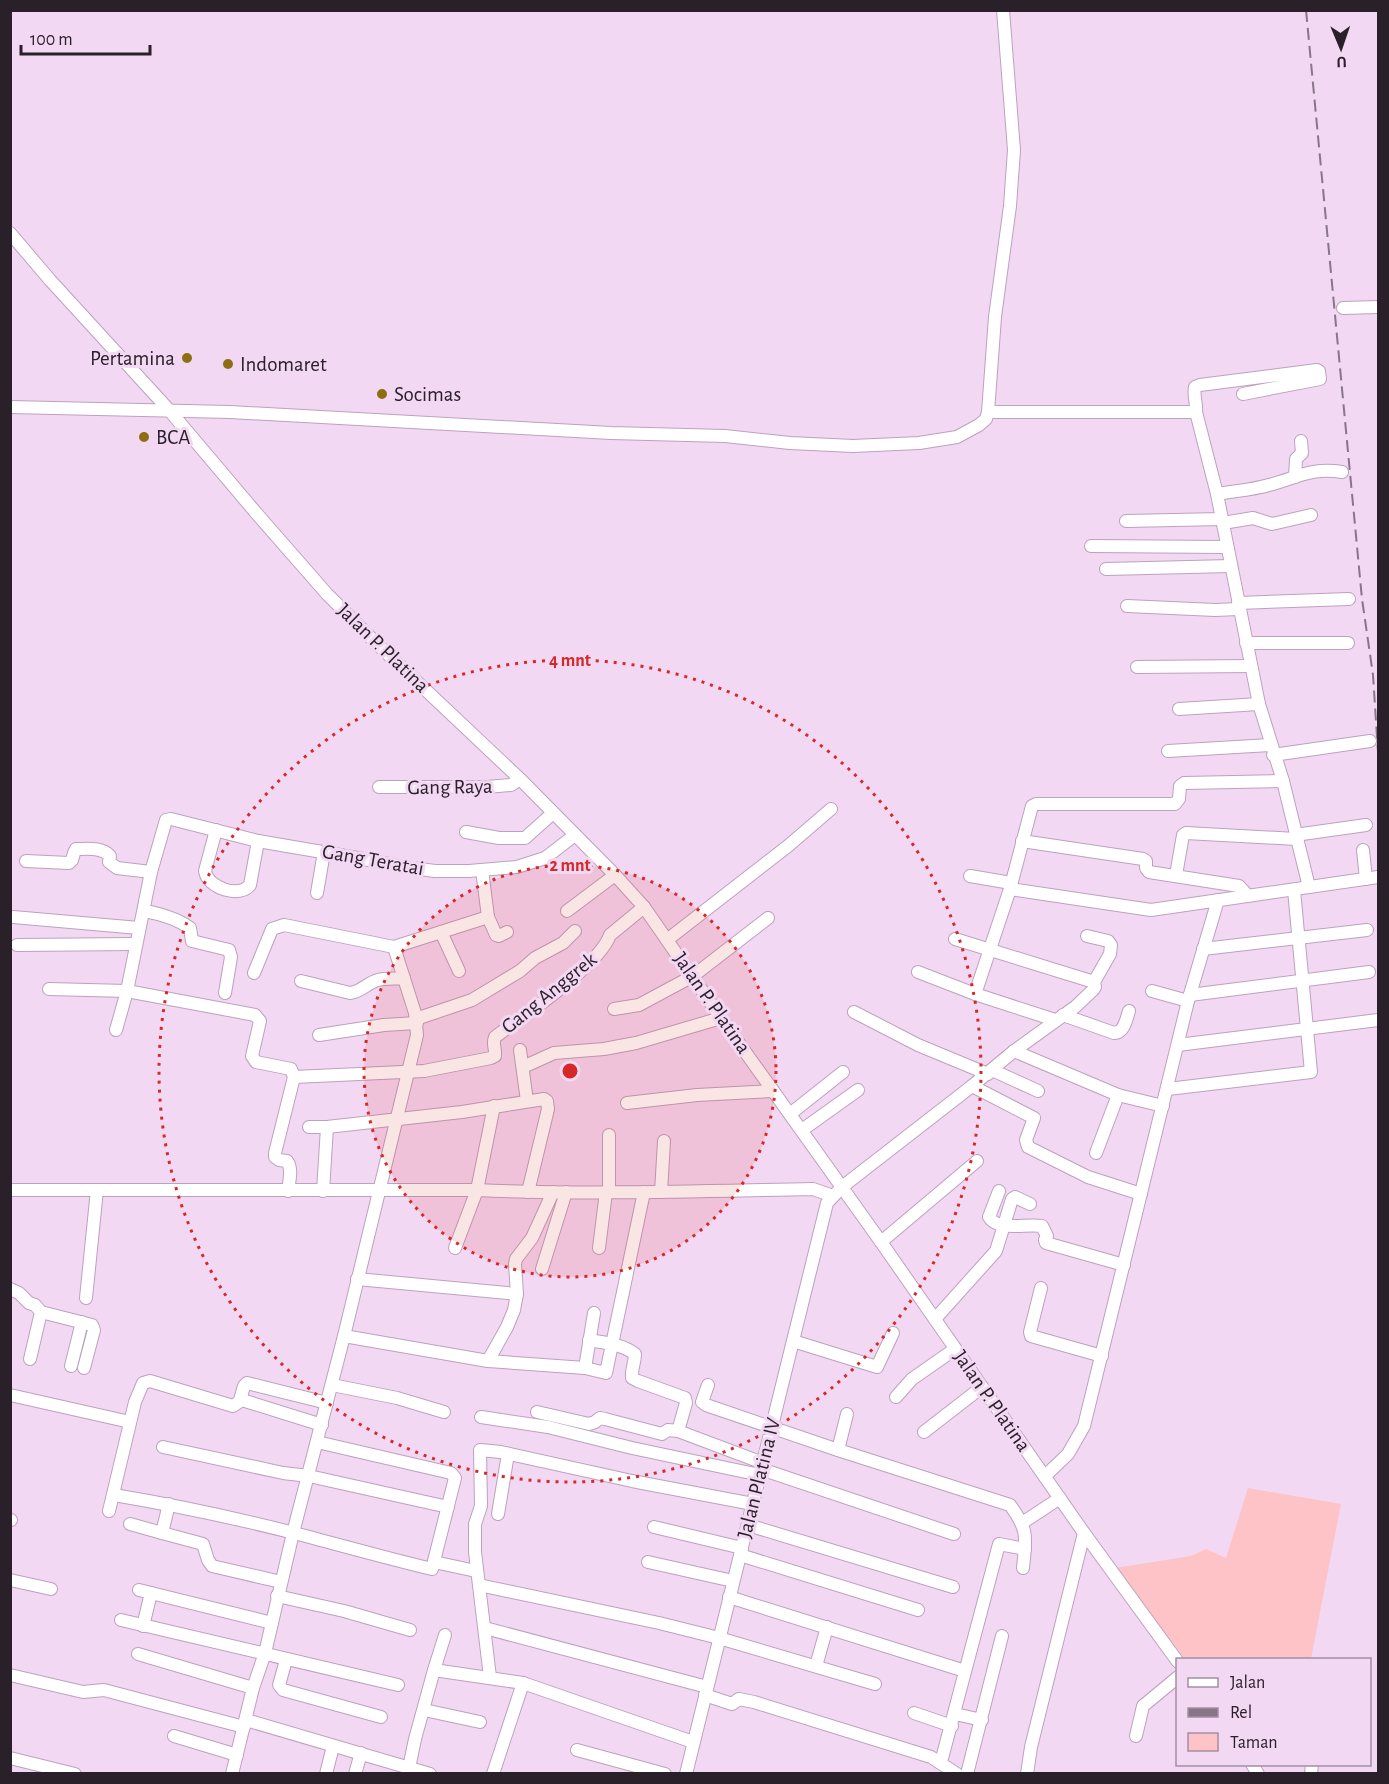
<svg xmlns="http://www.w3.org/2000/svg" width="1389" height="1784" font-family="'Alegreya Sans',sans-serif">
<rect width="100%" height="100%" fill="#f3d8f3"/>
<path fill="#fec3c6" d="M1248 1488 1341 1504 1311 1659H1185L1115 1568 1191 1556 1206 1549 1226 1558Z"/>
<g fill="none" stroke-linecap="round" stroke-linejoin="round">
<defs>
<g id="minor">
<path d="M10 233 50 280 169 410 257 514 327 594 378 645 520 779 615 875 644 907 721 1018 881 1242 1084 1533 1178 1662"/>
<path d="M1343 308 1378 307"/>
<path d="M10 407 230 412 611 433 725 436 790 443 853 446 919 443 957 437 979 425 986 419 988 412 995 317 1010 206 1014 150 1003 10"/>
<path d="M988 412H1196L1217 494 1259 704 1283 781 1309 887"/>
<path d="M1196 412C1197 404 1193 395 1195 387L1200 385 1317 370 1319 371 1320 379 1243 394"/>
<path d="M1295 477 1296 459 1302 453 1301 441"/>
<path d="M1217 494C1234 491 1252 490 1269 485 1296 478 1312 467 1342 472"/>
<path d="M1126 521 1222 519"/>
<path d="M1223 523 1253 518 1272 524 1311 515"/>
<path d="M1091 546 1227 547"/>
<path d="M1106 569 1231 566"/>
<path d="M1238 603 1349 599"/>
<path d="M1127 606 1215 610 1239 609"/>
<path d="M1246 643H1348"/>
<path d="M1137 667 1251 666"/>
<path d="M1179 709 1259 704"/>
<path d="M1168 751 1270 745"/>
<path d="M1273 755 1370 741"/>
<path d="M379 787H487L511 785 520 779"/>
<path d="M216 830 205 871C208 889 240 898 250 885L258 841"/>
<path d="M466 832 499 838H525L553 813"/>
<path d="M1295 835 1366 825"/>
<path d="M1022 841 1143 859 1146 861V868L1149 872 1239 886 1248 896"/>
<path d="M1363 850 1366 879"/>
<path d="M26 861 69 863 72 860 74 853 76 849C88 849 102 847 110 856L109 862 117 868 151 872"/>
<path d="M482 870 488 917 496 935 499 936 507 932"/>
<path d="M1176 875 1183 835 1186 833 1296 839"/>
<path d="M970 876 1011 883"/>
<path d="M1010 889 1151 910 1378 877"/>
<path d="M317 893 324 852"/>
<path d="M145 911C161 914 176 918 190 928L192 941 229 950 231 957 225 993"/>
<path d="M567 911 615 875"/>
<path d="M13 917 139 928"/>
<path d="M441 932 459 971"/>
<path d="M955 939 1094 982"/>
<path d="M667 940 788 846 831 809"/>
<path d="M17 945 135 944"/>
<path d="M1203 949 1367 930"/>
<path d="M918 972 975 994 1055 1020"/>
<path d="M254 973 272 929 284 925 394 947 488 917"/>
<path d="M301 981 350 993C361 992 367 983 378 980 386 978 396 979 404 978"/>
<path d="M49 989 127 991 255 1015 260 1021 252 1056 256 1062 291 1069 294 1077 275 1153V1157L279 1160 287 1161C293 1169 289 1181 288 1191"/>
<path d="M1152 991 1188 1001"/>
<path d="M975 994 1010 889 1032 806 1036 804H1175L1179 799 1180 786 1184 783 1283 781"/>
<path d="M1190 995 1369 972"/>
<path d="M614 1009 639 1005 693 976 768 918"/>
<path d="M854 1012 918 1045 988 1074"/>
<path d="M1063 1015 1114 1033C1124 1033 1126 1020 1129 1011"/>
<path d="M416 1019 472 1000 520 971 535 958 563 943 575 931"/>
<path d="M116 1030 127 991 151 872 166 820 171 819 258 841 375 861 404 867 435 871H469L517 867 545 858 575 835"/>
<path d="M319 1035 384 1025 417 1023"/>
<path d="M1178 1045 1378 1020"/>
<path d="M520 1050 527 1101"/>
<path d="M1014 1051 1118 1095 1163 1106"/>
<path d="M523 1067 554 1053 604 1049 636 1043 721 1018"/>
<path d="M992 1070 1038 1091"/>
<path d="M294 1077 424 1071 491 1058 495 1056C496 1049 492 1044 495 1037 523 1016 599 966 610 935L644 907"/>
<path d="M972 1086 1034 1118 1026 1140 1028 1147 1088 1177 1141 1194"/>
<path d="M1168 1089 1311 1072 1294 890"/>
<path d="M627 1103 697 1095 773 1091"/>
<path d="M790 1114 843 1072"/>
<path d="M309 1127H327L462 1112 544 1099 547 1101 548 1109 528 1192"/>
<path d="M802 1130 858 1090"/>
<path d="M1096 1153 1118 1095"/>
<path d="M10 1190H477C588 1195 701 1191 813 1189L833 1196"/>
<path d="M323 1191 327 1127"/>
<path d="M999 1191 989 1217C998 1232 1027 1223 1042 1226L1047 1236 1045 1240 1046 1243 1124 1265"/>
<path d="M609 1192V1135"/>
<path d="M661 1192 664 1141"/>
<path d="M881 1242 977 1161"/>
<path d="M455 1248 477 1190 494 1106"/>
<path d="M599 1248 606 1192"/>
<path d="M542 1269 566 1192"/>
<path d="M357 1279 517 1294"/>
<path d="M1041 1288 1030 1332 1031 1336 1102 1356"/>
<path d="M10 1289 19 1293 29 1303 35 1305 41 1312 92 1325 94 1330 84 1368"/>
<path d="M86 1298 97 1190"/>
<path d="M935 1319 996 1251 1012 1199 1015 1197 1030 1204"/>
<path d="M344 1336 488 1361 585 1368 606 1373 644 1192"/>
<path d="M589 1340C605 1343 622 1344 635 1354 635 1362 631 1370 632 1378L638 1381 685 1398 686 1403 678 1431"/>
<path d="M793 1341 877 1367 893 1333"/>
<path d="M30 1359 41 1312"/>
<path d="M488 1361 507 1327 514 1310 517 1294 515 1264 516 1259 532 1238 553 1192"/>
<path d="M71 1366 82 1322"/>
<path d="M585 1368 594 1313"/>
<path d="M332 1385 397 1398 444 1412"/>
<path d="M708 1385 702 1402 706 1405 838 1450 1010 1505C1029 1531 1026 1537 1023 1568"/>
<path d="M10 1395 130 1422"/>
<path d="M896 1397 912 1379 955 1349"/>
<path d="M240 1400 244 1386 247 1383 327 1403"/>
<path d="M537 1412 589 1424 595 1422 600 1418 605 1419 662 1434 668 1430 678 1431 763 1463"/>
<path d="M481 1417 548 1427 632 1448 760 1475"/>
<path d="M924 1432 982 1387"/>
<path d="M163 1447 283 1473 309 1476 448 1507"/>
<path d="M838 1450 847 1414"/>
<path d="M761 1469 954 1534"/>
<path d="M1045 1476 1068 1454 1084 1426 1188 1001 1218 900"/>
<path d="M114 1495C174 1505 235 1518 294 1533 340 1545 386 1558 432 1569L455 1478 451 1473 317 1442"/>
<path d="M109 1511 135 1402 143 1383 150 1381 233 1406 242 1400 322 1425"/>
<path d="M498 1514 508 1454"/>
<path d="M10 1520H11"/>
<path d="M1022 1523 1060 1498"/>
<path d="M130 1524 162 1533 169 1504"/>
<path d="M748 1525 953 1587"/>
<path d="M654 1527 742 1548"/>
<path d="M162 1533 203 1544 208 1560 212 1566 281 1582"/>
<path d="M740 1555 918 1610"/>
<path d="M434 1562 476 1571"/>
<path d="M648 1562 733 1581"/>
<path d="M10 1580 51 1589"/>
<path d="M479 1585 659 1623 719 1638 875 1684"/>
<path d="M139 1590 272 1623"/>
<path d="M277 1596 344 1611 410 1630"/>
<path d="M729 1597 965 1671"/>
<path d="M121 1620 398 1685"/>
<path d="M143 1626 151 1593"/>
<path d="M485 1628 707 1687"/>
<path d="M138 1654 253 1688"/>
<path d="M286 1660 279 1685 283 1690 381 1717"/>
<path d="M816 1666 827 1627"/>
<path d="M434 1670 445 1635"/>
<path d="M10 1675 83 1692 104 1690 244 1727"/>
<path d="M490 1677 475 1552V1524L481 1506 480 1450 501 1452 632 1481 753 1504"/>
<path d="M705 1695 732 1704 739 1699 754 1702 931 1757 957 1774"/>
<path d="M424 1710 480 1722"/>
<path d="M914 1713 952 1726"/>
<path d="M955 1714 982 1720"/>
<path d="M246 1720 430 1774"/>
<path d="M174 1736 237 1755"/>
<path d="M1136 1736 1143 1706 1178 1677"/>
<path d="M577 1750 665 1774"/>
<path d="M10 1758 75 1774"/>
<path d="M941 1762 999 1544 1025 1549"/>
<path d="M1252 1764 1258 1774"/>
<path d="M409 1768 415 1739 434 1670 523 1683 693 1742"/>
<path d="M232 1774 253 1688 265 1653 293 1533 344 1336 417 1035 415 1013 394 947"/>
<path d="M326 1774 333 1746"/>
<path d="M355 1774 361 1753"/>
<path d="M493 1774 523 1683"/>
<path d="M686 1774 827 1203 842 1187 972 1086 1014 1051 1075 1007 1093 990 1095 987 1094 982 1110 954 1111 945 1108 941 1087 936"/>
<path d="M967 1774 1002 1636"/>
<path d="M1027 1774 1031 1747 1084 1533"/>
<path d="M1311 1774 1312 1764"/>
</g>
</defs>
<use href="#minor" stroke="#bca2bc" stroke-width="14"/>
<use href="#minor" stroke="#fff" stroke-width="12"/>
<path stroke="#887688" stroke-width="2" stroke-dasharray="12 6" stroke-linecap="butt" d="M1306 10 1362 599 1373 675 1378 752"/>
</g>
<circle cx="570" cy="1071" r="206" fill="#d62828" fill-opacity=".12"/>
<g fill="none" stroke="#d62828" stroke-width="3" stroke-dasharray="3 6">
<circle cx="570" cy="1071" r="206"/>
<circle cx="570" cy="1071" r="411"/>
</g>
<g fill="#8d6e11" stroke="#f3d8f3" stroke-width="2">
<circle cx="187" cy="358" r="6"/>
<circle cx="228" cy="364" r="6"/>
<circle cx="382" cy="394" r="6"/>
<circle cx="144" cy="437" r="6"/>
</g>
<g text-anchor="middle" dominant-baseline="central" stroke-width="6" stroke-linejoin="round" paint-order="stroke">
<g font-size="21" fill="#2a202a" stroke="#f3d8f3" text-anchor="start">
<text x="175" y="358" text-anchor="end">Pertamina</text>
<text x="240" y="364">Indomaret</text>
<text x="394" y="394">Socimas</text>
<text x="156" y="437">BCA</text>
</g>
<g font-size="21" fill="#2a202a" stroke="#f3d8f3">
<text transform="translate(383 648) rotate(44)">Jalan P. Platina</text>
<text transform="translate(450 787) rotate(-1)">Gang Raya</text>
<text transform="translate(373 860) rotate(10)">Gang Teratai</text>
<text transform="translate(549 993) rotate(-39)">Gang Anggrek</text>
<text transform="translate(712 1003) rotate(55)">Jalan P. Platina</text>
<text transform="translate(992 1401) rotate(55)">Jalan P. Platina</text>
<text transform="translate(759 1478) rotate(-76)">Jalan Platina IV</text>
</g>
</g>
<circle cx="570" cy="1071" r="9" fill="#d62828" stroke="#f3d8f3" stroke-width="3"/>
<g font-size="18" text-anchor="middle" font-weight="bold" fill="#d62828" stroke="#f3d8f3" stroke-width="6" stroke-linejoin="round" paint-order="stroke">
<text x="570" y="666">4 mnt</text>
<text x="570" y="871">2 mnt</text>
</g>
<rect width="1389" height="1784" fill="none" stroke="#2a202a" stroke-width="24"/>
<rect x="1176" y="1658" width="195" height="108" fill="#f3d8f3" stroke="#a38ea3" stroke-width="1.5"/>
<rect x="1188" y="1678" width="30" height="9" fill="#ffffff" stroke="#a38ea3" stroke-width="1.5"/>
<text x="1230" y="1688" font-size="18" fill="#2a202a">Jalan</text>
<rect x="1188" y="1708" width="30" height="9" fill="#887688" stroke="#a38ea3" stroke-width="1.5"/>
<text x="1230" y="1718" font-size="18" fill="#2a202a">Rel</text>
<rect x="1188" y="1733" width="30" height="18" fill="#fec3c6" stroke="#a38ea3" stroke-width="1.5"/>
<text x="1230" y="1748" font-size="18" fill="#2a202a">Taman</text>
<g transform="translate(1341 48) rotate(178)" stroke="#f3d8f3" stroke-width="4.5" paint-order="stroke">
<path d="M0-4.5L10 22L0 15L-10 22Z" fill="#2a202a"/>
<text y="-9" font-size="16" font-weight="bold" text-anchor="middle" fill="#2a202a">U</text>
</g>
<path d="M21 45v9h129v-9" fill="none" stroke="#2a202a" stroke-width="3"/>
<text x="30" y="45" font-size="18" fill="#2a202a" stroke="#f3d8f3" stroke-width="4.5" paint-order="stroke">100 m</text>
</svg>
